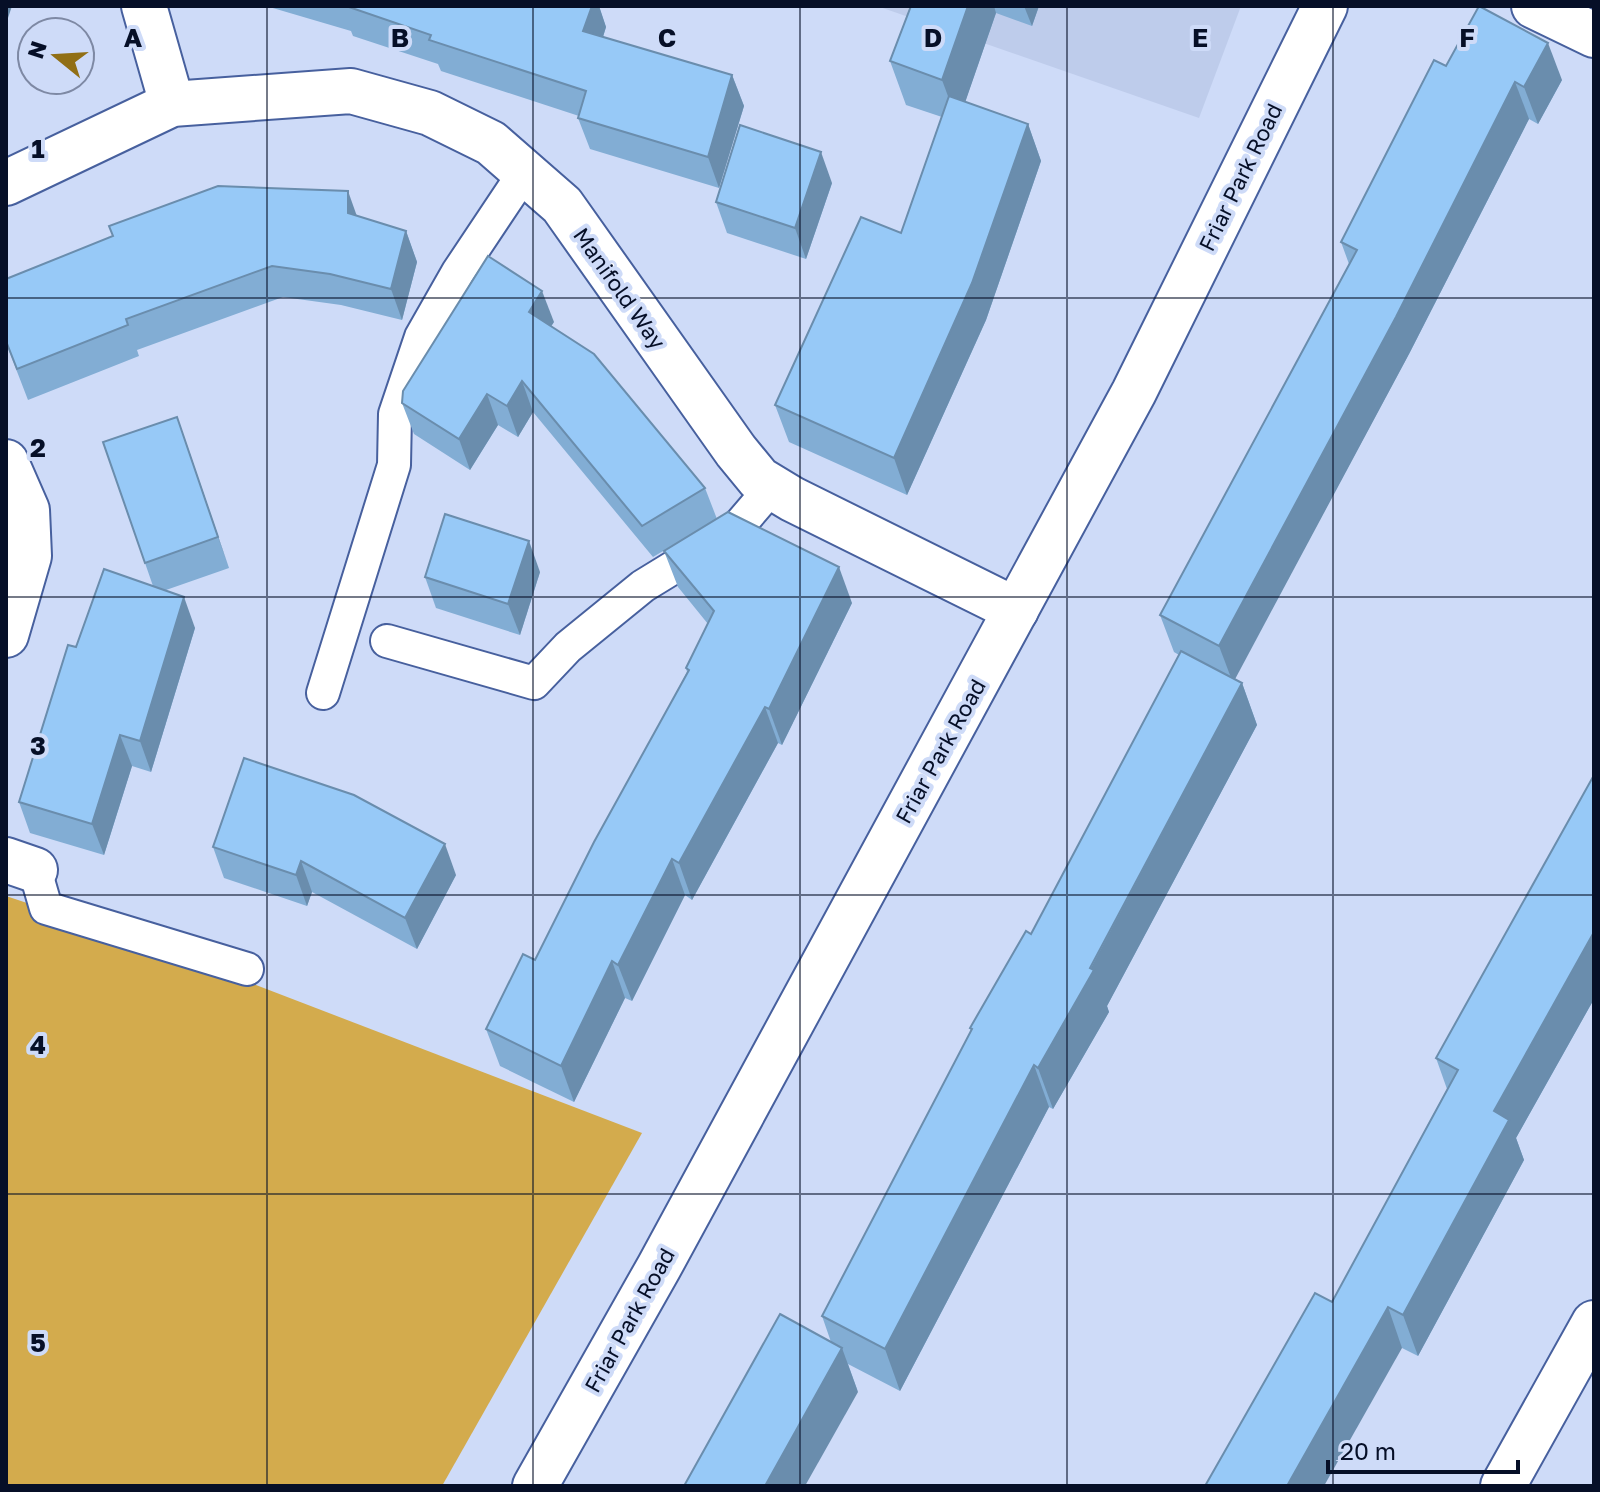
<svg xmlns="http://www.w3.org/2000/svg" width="1600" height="1492" font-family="'Golos Text',sans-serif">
<rect width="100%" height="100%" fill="#cedbf8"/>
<path fill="#becceb" d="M877 6H1241L1199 118Z"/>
<path fill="#d3ab4d" d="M6 896 141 941 642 1133 442 1486H6Z"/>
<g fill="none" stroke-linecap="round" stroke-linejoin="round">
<defs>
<g id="lane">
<path d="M387 641 534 683 568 647 643 586 736 529 772 487"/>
<path d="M323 693 394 465 395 414 421 337 458 272 524 173"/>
<path d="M35 870 46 908 247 969"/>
</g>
<g id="street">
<path d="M144 6 172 104"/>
<path d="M1534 6 1594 35"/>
<path d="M6 183 172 104 351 91 430 113 491 143 562 205 736 451 759 479 792 499 1016 610"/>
<path d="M6 462 27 510 29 556 6 635"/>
<path d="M6 860 35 870"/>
<path d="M535 1486 659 1267 1134 392 1325 6"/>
<path d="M1503 1486 1594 1323"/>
</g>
</defs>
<use href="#lane" stroke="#47609e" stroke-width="36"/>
<use href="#street" stroke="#47609e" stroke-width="48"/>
<use href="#lane" stroke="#fff" stroke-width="32"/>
<use href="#street" stroke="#fff" stroke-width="44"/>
</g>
<g fill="#82add4">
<path d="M266 6H599L606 27 603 37 732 75 744 106 719 188 590 149 578 118 579 116 441 71 438 64 353 36 351 31Z"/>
<path d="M911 6H1039L1032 26 996 13 965 102 1028 124 1041 161 986 320 907 495 789 442 775 405 901 233 942 117 906 105 890 61Z"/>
<path d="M1446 66 1562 80 1538 124 1529 119 1409 354 1234 679 1242 683 1257 725 1107 1006 1109 1012 1053 1109 1049 1107 900 1391 848 1364 858 1392 831 1342 822 1316 971 1031 970 1028 1031 934 1179 655 1174 652 1160 615 1349 264 1341 242Z"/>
<path d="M832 183 806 259 727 233 716 202Z"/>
<path d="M357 216 406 231 417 262 402 320 341 305 283 297 137 350 139 356 28 400 6 343V279Z"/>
<path d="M554 322 551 326 705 488 717 519 653 557 533 412 518 437 498 425 470 470 414 434 402 403Z"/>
<path d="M177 417 229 568 166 590 195 628 151 772 132 766 104 855 30 833 19 802 76 647 153 586 103 442Z"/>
<path d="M664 551 852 603 782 745 778 743 692 900 685 895 632 1001 625 998 574 1102 500 1066 486 1029 535 960 687 672 686 668 708 624 678 587Z"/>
<path d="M540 572 520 635 436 608 425 577Z"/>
<path d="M1594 775V999L1516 1138 1524 1160 1418 1356 1402 1348 1332 1302 1447 1089 1436 1058Z"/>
<path d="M213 847 456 875 417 949 312 892 307 906 224 878Z"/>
</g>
<g fill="#6a8dad">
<path d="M6 6H12L6 24Z"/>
<path d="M592 6H599L606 27 595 62 583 31Z"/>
<path d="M968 6H994L996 13 958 123 942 80Z"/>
<path d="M1024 6H1039L1032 26Z"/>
<path d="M1548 43 1562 80 1538 124 1524 87Z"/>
<path d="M732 75 744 106 719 188 708 157Z"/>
<path d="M1515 82 1529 119 1409 354 1233 683 1219 646Z"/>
<path d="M1028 124 1041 161 986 320 907 495 894 458Z"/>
<path d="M821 152 832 183 806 259 795 228Z"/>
<path d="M348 191 359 222 348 213Z"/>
<path d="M406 231 417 262 402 320 391 289Z"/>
<path d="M542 291 554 322 540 343 529 312Z"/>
<path d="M522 381 533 412 518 437 507 406Z"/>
<path d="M487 394 498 425 470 470 459 439Z"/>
<path d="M177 417 188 448 229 568 218 537Z"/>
<path d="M529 541 540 572 520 635 508 604Z"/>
<path d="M839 567 852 603 782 745 769 709Z"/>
<path d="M184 597 195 628 151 772 140 741Z"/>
<path d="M1242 683 1257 725 1107 1006 1109 1012 1053 1109 1038 1068Z"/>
<path d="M765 707 778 743 692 900 679 863Z"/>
<path d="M120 735 132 766 104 855 92 824Z"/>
<path d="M445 844 456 875 417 949 405 918Z"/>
<path d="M672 859 685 895 632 1001 618 965Z"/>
<path d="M301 861 312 892 307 906 296 875Z"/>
<path d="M1594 932V999L1516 1138 1524 1160 1418 1356 1403 1315 1494 1111Z"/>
<path d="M612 961 625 998 574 1102 561 1066Z"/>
<path d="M1034 1065 1049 1107 900 1391 885 1349Z"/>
<path d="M1388 1307 1402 1348 1324 1486H1287Z"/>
<path d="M842 1348 858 1392 805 1486H765Z"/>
</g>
<g fill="#97c9f7" stroke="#6a8dad" stroke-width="2">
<path d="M346 6H592L583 31 732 75 708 157 578 118 586 91 429 40 431 35Z"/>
<path d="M911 6H968L942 80 890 61Z"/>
<path d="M1479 6 1548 43 1524 87 1515 82 1396 317 1219 646 1160 615 1357 250 1341 242 1434 60 1446 66Z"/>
<path d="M949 96 1028 124 972 283 894 458 775 405 861 217 901 233Z"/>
<path d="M740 125 821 152 795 228 716 202Z"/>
<path d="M218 186 348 191V213L406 231 391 289 330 274 272 266 126 319 128 325 17 369 6 341V279L113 236 109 226Z"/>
<path d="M488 256 542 291 529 312 594 354 705 488 642 526 522 381 507 406 487 394 459 439 402 403 403 391Z"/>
<path d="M177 417 218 537 145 563 103 442Z"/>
<path d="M728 512 839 567 769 709 765 707 679 863 672 859 618 965 612 961 561 1066 486 1029 523 954 535 960 594 842 689 670 686 668 714 611 664 551Z"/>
<path d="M445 514 529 541 508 604 425 577Z"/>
<path d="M104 569 184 597 140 741 120 735 92 824 19 802 68 645 76 647Z"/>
<path d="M1181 651 1242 683 1090 968 1094 970 1038 1068 1034 1065 885 1349 822 1316 972 1029 970 1028 1026 931 1031 934Z"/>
<path d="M244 758 354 795 445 844 405 918 301 861 296 875 213 847Z"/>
<path d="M1594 775V932L1494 1111 1509 1120 1403 1315 1388 1307 1287 1486H1205L1315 1293 1332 1302 1458 1070 1436 1058Z"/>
<path d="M780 1314 842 1348 765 1486H684Z"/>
</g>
<path fill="none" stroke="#060f27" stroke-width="2" stroke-opacity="0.55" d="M267 6V1486M533 6V1486M800 6V1486M1067 6V1486M1333 6V1486M6 298H1594M6 597H1594M6 895H1594M6 1194H1594"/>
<g text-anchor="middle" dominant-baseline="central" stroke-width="8" stroke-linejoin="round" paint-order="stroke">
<g font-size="22" fill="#060f27" stroke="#cedbf8">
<text transform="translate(1240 177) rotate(-64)">Friar Park Road</text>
<text transform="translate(620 288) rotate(55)">Manifold Way</text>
<text transform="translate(940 751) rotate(-61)">Friar Park Road</text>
<text transform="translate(629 1320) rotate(-61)">Friar Park Road</text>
</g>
</g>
<g font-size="26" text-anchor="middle" font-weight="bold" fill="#060f27" stroke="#cedbf8" stroke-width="8" stroke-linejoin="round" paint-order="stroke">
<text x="133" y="47">A</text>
<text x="400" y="47">B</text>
<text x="667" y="47">C</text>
<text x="933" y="47">D</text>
<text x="1200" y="47">E</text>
<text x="1467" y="47">F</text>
<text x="38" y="158">1</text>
<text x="38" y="457">2</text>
<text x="38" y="755">3</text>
<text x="38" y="1054">4</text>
<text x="38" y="1352">5</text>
</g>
<rect width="1600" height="1492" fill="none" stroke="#060f27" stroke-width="16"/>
<g transform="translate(56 56) rotate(288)"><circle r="38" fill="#cedbf8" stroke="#7e89a4" stroke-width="2"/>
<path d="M0-6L14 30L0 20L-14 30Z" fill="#916f15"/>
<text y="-12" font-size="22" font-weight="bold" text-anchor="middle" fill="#060f27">N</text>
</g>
<path d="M1328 1460v12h190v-12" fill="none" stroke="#060f27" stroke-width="4"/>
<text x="1340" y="1460" font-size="24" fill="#060f27" stroke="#cedbf8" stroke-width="6" paint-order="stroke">20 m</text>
</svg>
